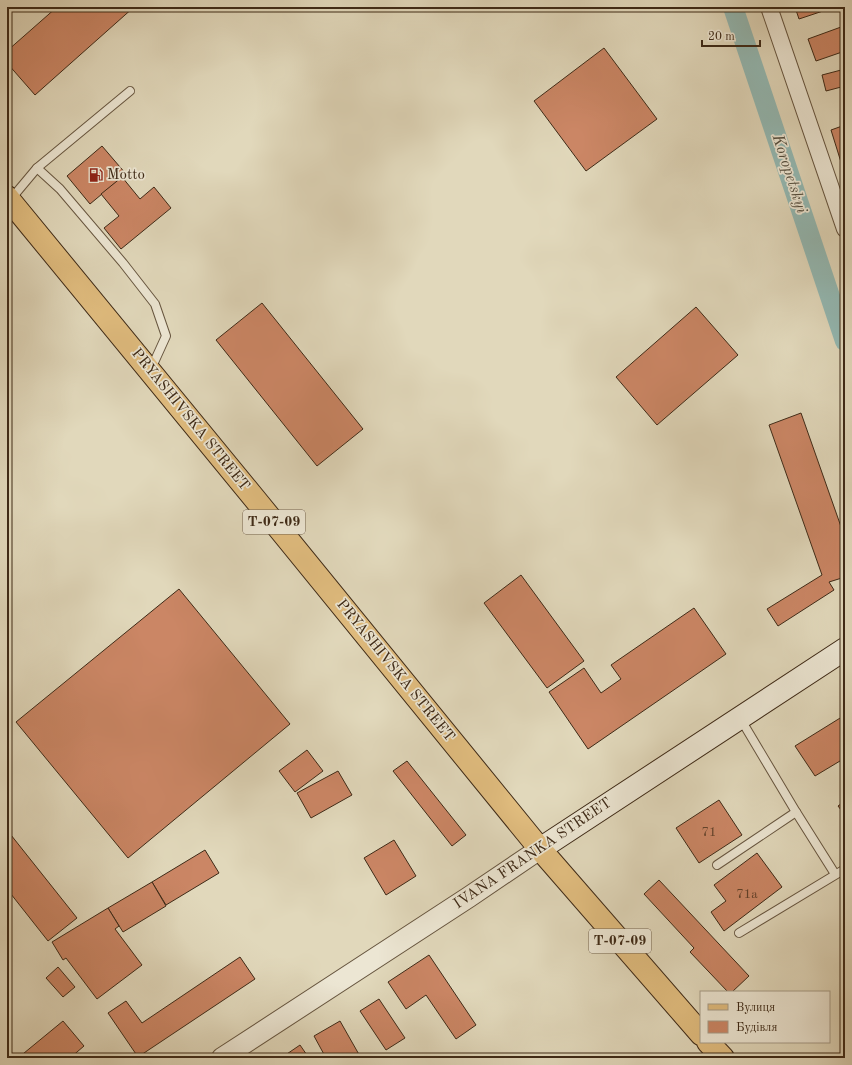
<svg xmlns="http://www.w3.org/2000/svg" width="852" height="1065" font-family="'Old Standard TT',serif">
<rect width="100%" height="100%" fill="#e1d8bb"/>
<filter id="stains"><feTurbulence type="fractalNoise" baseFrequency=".005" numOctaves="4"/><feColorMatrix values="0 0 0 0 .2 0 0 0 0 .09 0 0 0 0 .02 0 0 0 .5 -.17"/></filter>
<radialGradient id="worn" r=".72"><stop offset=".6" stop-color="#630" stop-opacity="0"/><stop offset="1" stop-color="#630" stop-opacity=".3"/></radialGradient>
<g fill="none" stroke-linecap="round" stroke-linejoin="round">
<path stroke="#94b9b3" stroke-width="20" d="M733 7 845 341"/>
</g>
<g fill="#cb8665" stroke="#3e2a17">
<path d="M57 7H134L35 95 7 63V51Z"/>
<path d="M795 7H821L823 11 799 19Z"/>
<path d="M841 27 844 35H845V51L816 61 808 39Z"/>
<path d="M604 48 657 119 586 171 534 101Z"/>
<path d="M845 69V86L826 91 822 75Z"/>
<path d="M845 125V175L831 130Z"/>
<path d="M102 146 126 174 90 204 67 176Z"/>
<path d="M122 177 140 199 154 187 171 208 121 249 104 228 119 216 101 194Z"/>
<path d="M262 303 363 429 317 466 216 340Z"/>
<path d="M696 307 738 355 657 425 616 377Z"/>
<path d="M801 413 845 538V577L829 582 834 590 778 626 767 609 822 575 769 425Z"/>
<path d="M521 575 584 661 547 688 484 603Z"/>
<path d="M179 589 290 724 128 858 16 722Z"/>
<path d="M694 608 726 654 588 749 549 692 584 668 601 693 621 679 611 665Z"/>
<path d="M845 715V758L815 776 795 746Z"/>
<path d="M307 750 323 771 295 792 279 771Z"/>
<path d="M407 761 466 835 452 846 393 771Z"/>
<path d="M338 771 352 795 311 818 297 793Z"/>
<path d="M719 800 742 835 699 863 676 828Z"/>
<path d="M845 801V815L838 806Z"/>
<path d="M7 830 77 918 48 941 7 889Z"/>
<path d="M394 840 416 876 386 895 364 858Z"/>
<path d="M205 850 219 873 166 905 152 882Z"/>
<path d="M757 853 782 887 724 931 711 912 726 901 714 885Z"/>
<path d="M659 880 749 976 732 992H728L690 952 694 948 644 894Z"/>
<path d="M152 882 166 906 123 932 108 908Z"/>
<path d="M108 908 119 926 115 929 142 965 97 999 66 958 63 960 52 942Z"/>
<path d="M429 955 476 1025 456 1039 426 995 406 1009 388 982Z"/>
<path d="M240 957 255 979 138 1057 108 1013 126 1001 142 1023Z"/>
<path d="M58 967 75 987 63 997 46 978Z"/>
<path d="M379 999 405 1038 386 1050 360 1011Z"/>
<path d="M63 1021 84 1046 70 1058H18Z"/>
<path d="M340 1021 361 1058H326L314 1036Z"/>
<path d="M300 1045 309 1058H281Z"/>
</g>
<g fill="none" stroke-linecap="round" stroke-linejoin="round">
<defs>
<g id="service">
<path d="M37 168 60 189 123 263 155 304 166 336 151 369"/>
<path d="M11 199 37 168 130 91"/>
<path d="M740 718 796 812 835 874"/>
<path d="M717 865 796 812"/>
<path d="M739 933 845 869"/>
</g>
<path id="minor" d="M769 7 845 229"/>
<path id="tertiary" d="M222 1058 469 897 540 849"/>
<path id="secondary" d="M540 849 845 649"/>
<g id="primary">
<path d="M7 197 259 504 540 849 701 1034"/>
<path d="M708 1042 723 1058"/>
</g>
</defs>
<use href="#service" stroke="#675640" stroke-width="10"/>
<use href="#minor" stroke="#675640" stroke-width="18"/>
<use href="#tertiary" stroke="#675640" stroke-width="22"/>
<use href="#secondary" stroke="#3e2a17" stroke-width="24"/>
<use href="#primary" stroke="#3e2a17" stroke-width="24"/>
<use href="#service" stroke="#ece6d3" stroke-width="8"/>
<use href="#minor" stroke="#ece6d3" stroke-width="16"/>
<use href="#tertiary" stroke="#ece6d3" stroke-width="20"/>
<use href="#secondary" stroke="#ece6d3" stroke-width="22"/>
<use href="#primary" stroke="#e0bc7e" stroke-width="22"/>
</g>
<defs>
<symbol id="fuel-bare" viewBox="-9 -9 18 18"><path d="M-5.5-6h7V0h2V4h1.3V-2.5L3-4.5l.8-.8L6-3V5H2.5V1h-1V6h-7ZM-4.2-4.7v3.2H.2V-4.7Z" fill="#8f2418" stroke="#ece6d3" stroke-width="2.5" paint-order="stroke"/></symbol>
</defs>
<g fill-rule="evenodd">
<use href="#fuel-bare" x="86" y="165" width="20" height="20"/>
</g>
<g text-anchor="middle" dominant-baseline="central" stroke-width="3.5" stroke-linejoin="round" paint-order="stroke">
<g font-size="13" fill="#61412a">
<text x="709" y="832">71</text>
<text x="747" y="894">71а</text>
</g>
<g fill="#ece6d3" stroke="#72624f" stroke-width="1">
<rect x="243" y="510" width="62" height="24" rx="3"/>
<rect x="589" y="929" width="62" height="24" rx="3"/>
</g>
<g font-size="14" font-weight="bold" fill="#3e2a17">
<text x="274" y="522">Т-07-09</text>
<text x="620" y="941">Т-07-09</text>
</g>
<g font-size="15" fill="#3e2a17" stroke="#ece6d3" text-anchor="start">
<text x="107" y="175">Motto</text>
</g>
<g font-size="15" fill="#3e2a17" stroke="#ece6d3">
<text transform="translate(190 420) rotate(51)">PRYASHIVSKA STREET</text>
<text transform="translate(395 671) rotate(51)">PRYASHIVSKA STREET</text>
<text transform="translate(533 854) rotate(-34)">IVANA FRANKA STREET</text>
</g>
<g font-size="16" font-style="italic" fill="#544e3e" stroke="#ece6d3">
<text transform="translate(789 174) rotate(72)">Koropetskyi</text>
</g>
</g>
<rect width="852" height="1065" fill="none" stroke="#e1d8bb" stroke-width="24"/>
<rect x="8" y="8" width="836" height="1049" fill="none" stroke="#3e2a17" stroke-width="2"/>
<rect x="12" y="12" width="828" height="1041" fill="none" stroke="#3e2a17"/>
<rect x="700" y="991" width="130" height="52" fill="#ece6d3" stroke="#a69b88"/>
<rect x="708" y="1004" width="20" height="6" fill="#e0bc7e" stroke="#a69b88"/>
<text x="736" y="1011" font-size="12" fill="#3e2a17">Вулиця</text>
<rect x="708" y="1021" width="20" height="12" fill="#cb8665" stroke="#a69b88"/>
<text x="736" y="1031" font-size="12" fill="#3e2a17">Будівля</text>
<path d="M702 40v6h58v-6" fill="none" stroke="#3e2a17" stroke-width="2"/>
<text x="708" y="40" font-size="12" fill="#3e2a17" stroke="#ece6d3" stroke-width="3" paint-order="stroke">20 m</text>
<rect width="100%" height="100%" filter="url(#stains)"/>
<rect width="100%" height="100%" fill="url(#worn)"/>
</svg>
